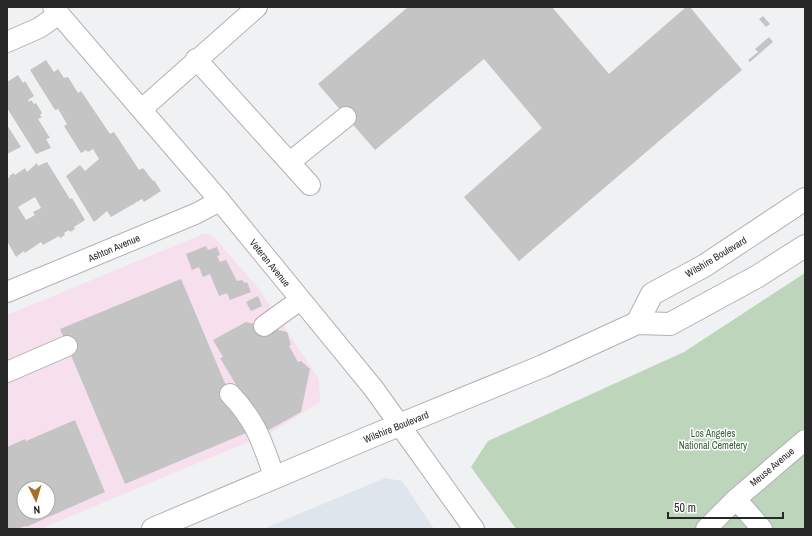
<svg xmlns="http://www.w3.org/2000/svg" width="812" height="536" font-family="'Archivo Narrow',sans-serif">
<rect width="100%" height="100%" fill="#f0f1f2"/>
<path fill="#f6e0ed" fill-rule="evenodd" d="M203 234H209L215 238 259 289 319 379 320 402 270 433 40 529H7V315ZM24 488H48V512H24Z"/>
<path fill="#dfe5ec" d="M385 478 402 481 434 529H263Z"/>
<path fill="#bdd5bb" d="M805 273V529H516L471 467 488 441 684 352Z"/>
<g fill="#c4c4c5" fill-rule="evenodd">
<path d="M408 7H552L609 74 686 7H690L742 70 519 261 464 197 542 128 484 59 375 150 318 84Z"/>
<path d="M763 16 770 24 766 27 759 19Z"/>
<path d="M769 37 773 42 750 62 748 60 758 52 755 49Z"/>
<path d="M46 60 54 72 58 69 64 78 68 77 78 93 81 91 110 134 114 132 139 170 143 168 153 181 154 180 161 191 144 202 142 199 111 217 107 211 94 222 66 176 80 165 85 171 99 159 93 149 88 152 86 150 81 153 64 126 67 124 58 109 55 110 30 70Z"/>
<path d="M18 75 23 83 25 81 34 96 28 100 29 102 31 100 34 104 36 103 42 113 40 115 42 117 38 119 50 138 46 139 51 148 36 154 7 108V82Z"/>
<path d="M7 125 21 147 7 154Z"/>
<path d="M47 162 70 199 72 198 85 220 74 227 75 229 70 232 69 230 64 233 65 235 60 238 59 236 43 245 41 242 25 253 24 251 16 257 7 241V179L10 177 9 176 14 173 15 175 25 168 27 172 37 163 38 166ZM35 197 41 208 33 212 35 215 26 220 18 207Z"/>
<path d="M206 246 208 250 217 247 220 255 217 256 220 262 226 260 237 281 242 280 245 283 247 282 251 292 230 300 227 293 219 296 210 274 203 277 199 267 192 270 186 254Z"/>
<path d="M181 279 246 433 125 484 60 329Z"/>
<path d="M258 296 262 306 251 311 246 302Z"/>
<path d="M246 322 287 332 291 345 289 346 298 362 301 361 310 369 301 412 267 431 255 416 220 358 223 357 213 340Z"/>
<path d="M75 420 105 492 26 527 25 526 17 529H7V447L25 439 26 441ZM24 488H48V512H24Z"/>
</g>
<g fill="none" stroke-linecap="round" stroke-linejoin="round">
<defs>
<g id="minor">
<path d="M53 7 220 201 374 389 474 529"/>
<path d="M7 42 39 28 59 14"/>
<path d="M196 59 310 185"/>
<path d="M142 109 257 7"/>
<path d="M290 162 346 117"/>
<path d="M7 292 195 214 220 201"/>
<path d="M264 326 300 300"/>
<path d="M7 372 67 346"/>
<path d="M230 394C257 422 262 443 275 478"/>
<path d="M736 499 762 529"/>
<path d="M706 529 736 499 805 440"/>
</g>
<g id="major">
<path d="M637 323 652 294 704 266 805 199"/>
<path d="M153 529 370 437 543 366 637 323 670 324 758 276 805 246"/>
</g>
</defs>
<use href="#minor" stroke="#b1b1b2" stroke-width="22"/>
<use href="#major" stroke="#b1b1b2" stroke-width="24"/>
<use href="#minor" stroke="#fff" stroke-width="20"/>
<use href="#major" stroke="#fff" stroke-width="22"/>
</g>
<g text-anchor="middle" dominant-baseline="central" stroke-width="3" stroke-linejoin="round" paint-order="stroke">
<g font-size="10" fill="#282829" stroke="#fefeff">
<text transform="translate(114 248) rotate(-23)">Ashton Avenue</text>
<text transform="translate(716 257) rotate(-31)">Wilshire Boulevard</text>
<text transform="translate(270 263) rotate(51)">Veteran Avenue</text>
<text transform="translate(396 427) rotate(-22)">Wilshire Boulevard</text>
<text transform="translate(772 467) rotate(-40)">Meuse Avenue</text>
</g>
<g font-size="10" fill="#375e36" stroke="#fefeff">
<text x="713" y="433">Los Angeles<tspan x="713" dy="12">National Cemetery</tspan></text>
</g>
</g>
<rect width="812" height="536" fill="none" stroke="#282829" stroke-width="16"/>
<g transform="translate(36 500) rotate(175)"><circle r="19" fill="#fefeff" stroke="#a8a8a9"/>
<path d="M0-3L7 15L0 10L-7 15Z" fill="#a6702a"/>
<text y="-6" font-size="11" font-weight="bold" text-anchor="middle" fill="#282829">N</text>
</g>
<path d="M668 512v6h115v-6" fill="none" stroke="#282829" stroke-width="2"/>
<text x="674" y="512" font-size="12" fill="#282829" stroke="#fefeff" stroke-width="3" paint-order="stroke">50 m</text>
</svg>
